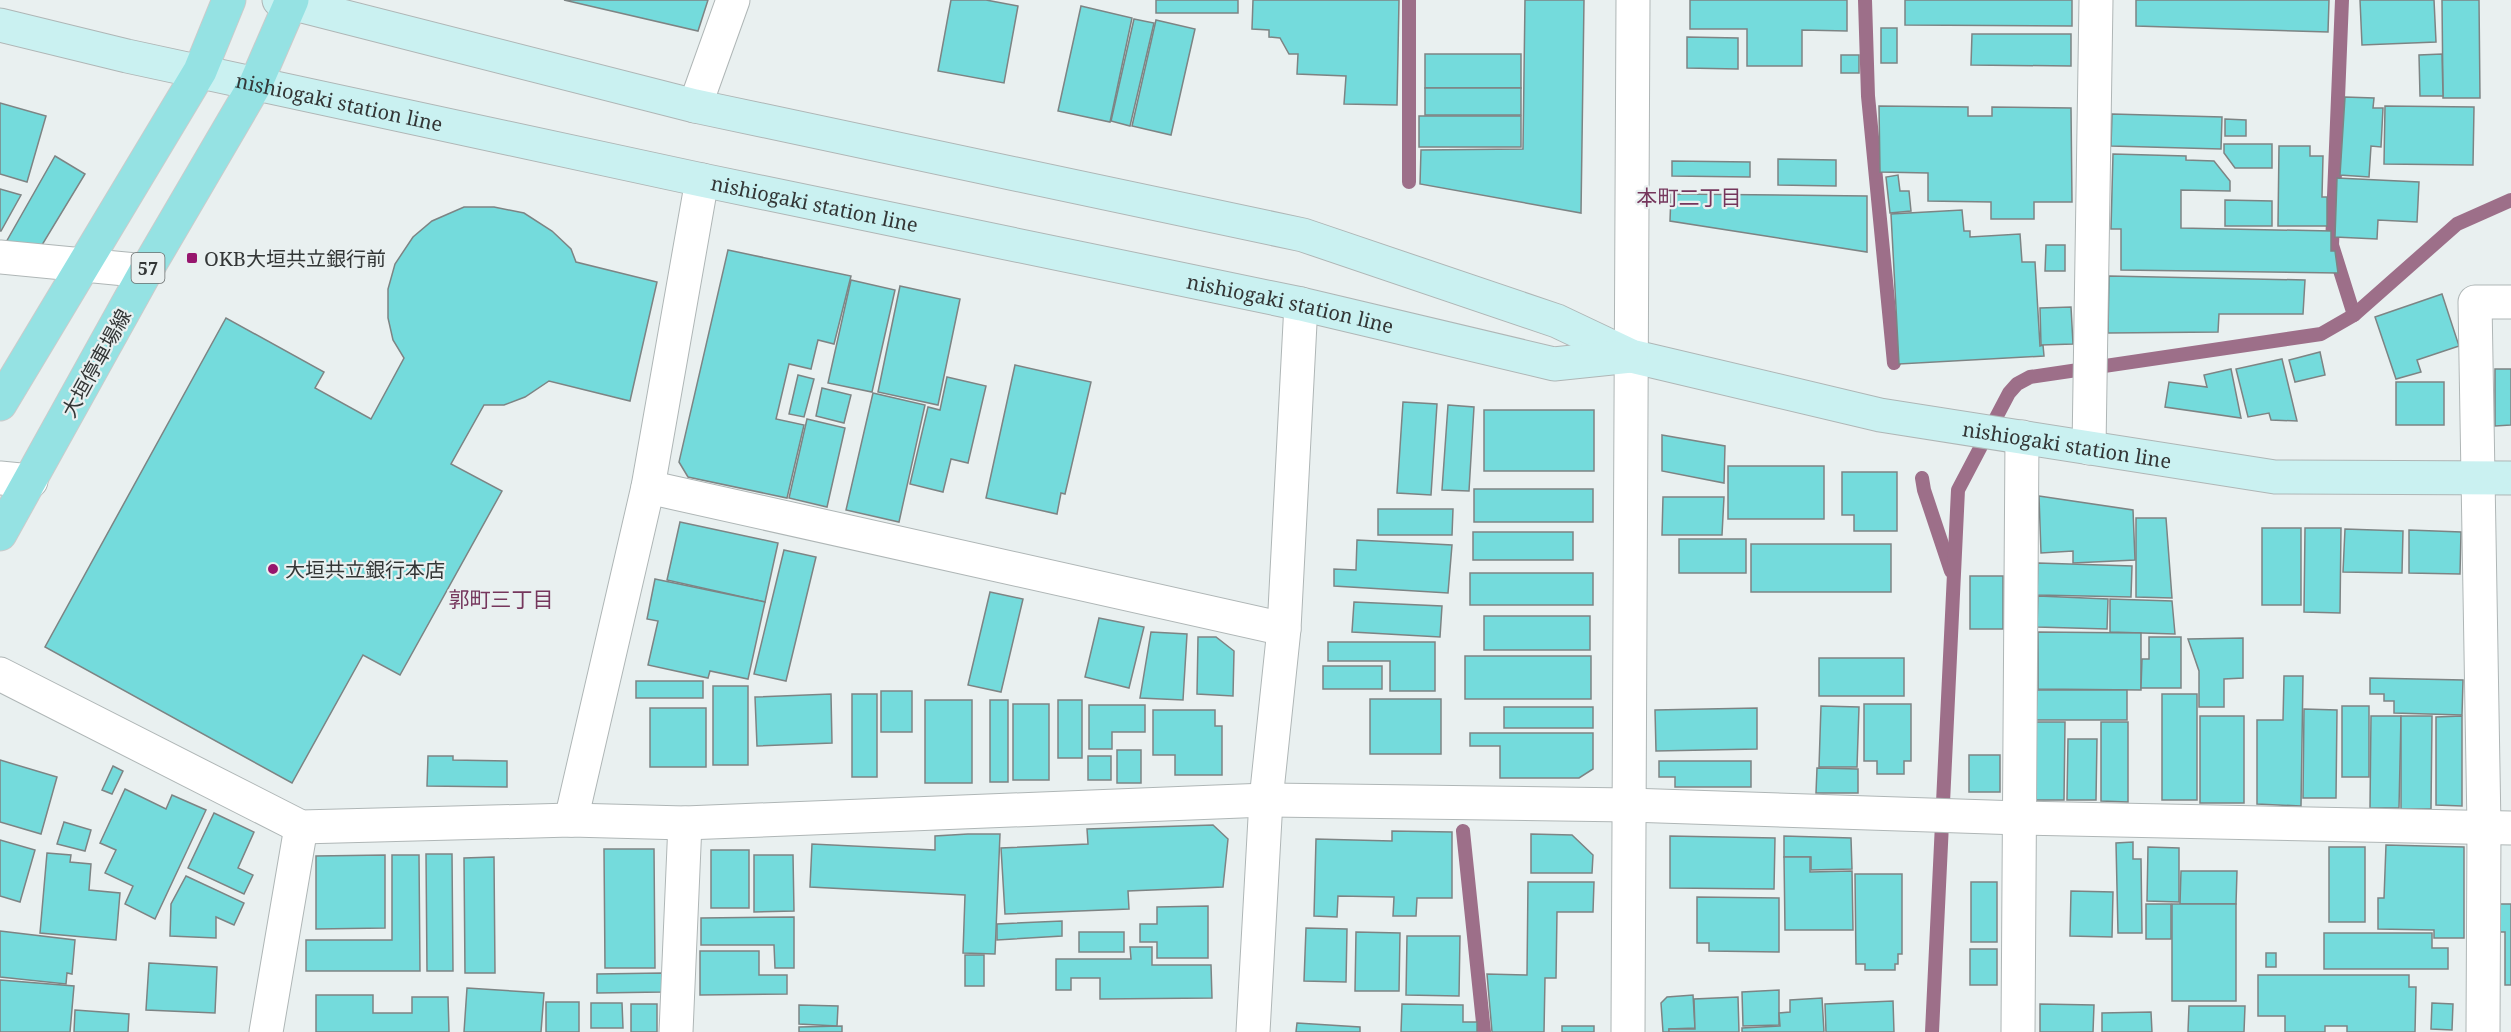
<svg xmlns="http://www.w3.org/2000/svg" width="2511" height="1032" font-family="'Noto Serif','Noto Sans JP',serif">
<rect width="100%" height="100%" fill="#e9f0f0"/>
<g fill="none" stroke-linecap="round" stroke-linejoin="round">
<g stroke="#9d6f89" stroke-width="14">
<path d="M1409 0V182"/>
<path d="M1865 0 1868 96 1894 363"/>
<path d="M2342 0 2332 245 2354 315"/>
<path d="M1922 478 1924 490 1951 571"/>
<path d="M1463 831 1484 1032"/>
<path d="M1932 1032 1958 490 2009 393 2017 384 2030 377 2321 334 2354 315 2457 224 2511 200"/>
</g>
</g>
<g fill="#74dbdc" stroke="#7d8484" stroke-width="1.5">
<path d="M564 0H708L698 31Z"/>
<path d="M951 0H986L1018 6 1004 83 938 71Z"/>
<rect x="1156" y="0" width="82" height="13"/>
<path d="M1253 0H1399L1397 105 1344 104 1346 76 1297 74 1298 54H1289L1280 38 1269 37V30L1252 29Z"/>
<path d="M1525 0H1584L1581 213 1420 184 1421 150 1523 149Z"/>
<path d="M1690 0H1847V31L1802 30V66H1747V29H1690Z"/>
<path d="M1905 0H2072V26L1905 25Z"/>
<path d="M2136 0H2329L2328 32 2136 26Z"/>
<path d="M2360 0H2434L2436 42 2362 45Z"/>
<path d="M2442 0H2479L2480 98H2443Z"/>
<path d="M1081 6 1132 18 1110 122 1058 111Z"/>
<path d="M1134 19 1154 23 1130 126 1111 121Z"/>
<path d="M1156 20 1195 29 1171 135 1132 126Z"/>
<rect x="1881" y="28" width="16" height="35"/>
<path d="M1972 34H2071V66L1971 65Z"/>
<path d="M1687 37 1738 38V69L1687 68Z"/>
<rect x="1425" y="54" width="96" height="34"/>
<path d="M2442 54 2443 96H2420L2419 55Z"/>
<rect x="1841" y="55" width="18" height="18"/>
<rect x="1425" y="88" width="96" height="27"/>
<path d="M2345 97 2374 98 2373 108H2383L2381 147 2371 146 2369 177 2340 175Z"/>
<path d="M0 103 46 116 27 182 0 174Z"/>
<path d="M1879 106 1968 107V116H1992V107L2071 108 2072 202H2034V219H1991V202L1928 201V173L1880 172Z"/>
<path d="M2385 106 2474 107 2473 165 2384 164Z"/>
<path d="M2112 114 2222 117 2221 149 2111 146Z"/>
<rect x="1419" y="116" width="102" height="31"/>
<path d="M2225 119 2246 120V136H2225Z"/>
<path d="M2224 144H2272V168H2235L2224 153Z"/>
<path d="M2279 146H2310V156H2323L2322 197H2327V226H2278Z"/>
<path d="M2113 154 2186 156V160L2214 161 2230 181V191L2181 190V228L2331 231V251H2335L2338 273 2121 270V229H2111Z"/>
<path d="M55 156 85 174 42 245 5 244Z"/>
<path d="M1778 159 1836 160V186L1778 185Z"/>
<path d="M1672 161 1750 162V177L1672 176Z"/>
<path d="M1898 175 1900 191H1909L1911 211 1890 213 1886 177Z"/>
<path d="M2337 178 2419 182 2417 222 2378 220 2377 239 2335 237Z"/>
<path d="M0 189 21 195 1 231H0Z"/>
<path d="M1671 194 1867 196V252L1670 221Z"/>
<path d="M2225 200 2272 201V226H2225Z"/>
<path d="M464 207H494L524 213 552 231 571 249 576 262 657 282 630 401 549 381 525 397 504 405H484L451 464 502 491 400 675 363 655 292 783 45 647 226 318 324 372 315 388 371 419 404 358 393 340 388 318V289L395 264 413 237 432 221Z"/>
<path d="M1962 210 1964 231H1970V237L2020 234 2022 262H2035L2040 346 2043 345 2044 356 1899 364 1891 214Z"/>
<path d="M2046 245H2065V271H2045Z"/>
<path d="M728 250 851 276 834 344 818 340 811 369 789 364 776 419 804 425 787 498 688 477 679 462Z"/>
<path d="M2109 276 2305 280 2303 314H2219L2218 332 2108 333Z"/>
<path d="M851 280 895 290 872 392 828 383Z"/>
<path d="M900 286 960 299 938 405 878 392Z"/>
<path d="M2442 294 2459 346 2417 360 2421 372 2396 379 2375 317Z"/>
<path d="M2071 307 2073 344 2041 345 2040 308Z"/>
<path d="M2320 352 2325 375 2295 382 2289 360Z"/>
<path d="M2282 359 2297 421 2271 420 2269 413 2248 417 2236 369Z"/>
<path d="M1015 365 1091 382 1065 494 1061 493 1057 514 986 498Z"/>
<path d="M2231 369 2241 418 2165 407 2169 382 2207 387 2204 375Z"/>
<path d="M2495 369H2511V425L2495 426Z"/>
<path d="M798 375 814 379 804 417 789 414Z"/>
<path d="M947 377 986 386 968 463 951 459 943 492 910 484 928 407 940 410Z"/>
<rect x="2396" y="382" width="48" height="43"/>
<path d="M822 388 851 395 844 423 816 416Z"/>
<path d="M873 393 925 405 899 522 846 510Z"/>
<path d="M1403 402 1437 404 1431 495 1397 493Z"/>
<path d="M1448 405 1474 407 1469 491 1442 490Z"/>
<rect x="1484" y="410" width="110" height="61"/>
<path d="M807 419 845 428 827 507 789 498Z"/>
<path d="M1662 435 1725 446 1724 483 1662 471Z"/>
<rect x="1728" y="466" width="96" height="53"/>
<path d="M1842 472H1897V531H1854V515H1842Z"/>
<rect x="1474" y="489" width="119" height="33"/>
<path d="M2039 496 2133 510 2135 560 2073 563V551L2041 553Z"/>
<path d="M1663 497H1724L1722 535H1662Z"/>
<path d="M1378 509H1453L1452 535H1378Z"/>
<path d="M2136 518H2166L2172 598 2136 597Z"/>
<path d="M680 522 778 543 765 602 667 580Z"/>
<rect x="2262" y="528" width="39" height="77"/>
<path d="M2305 528H2341L2340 613 2304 612Z"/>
<path d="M2345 529 2403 531 2402 573 2343 572Z"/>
<path d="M2409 530 2461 532 2460 574 2409 573Z"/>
<rect x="1473" y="532" width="100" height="28"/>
<rect x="1679" y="539" width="67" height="34"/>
<path d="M1357 540 1452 545 1448 593 1334 586V569L1356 570Z"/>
<rect x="1751" y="544" width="140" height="48"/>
<path d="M784 550 816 557 786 681 754 674Z"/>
<path d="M2038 563 2132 566 2131 597 2037 595Z"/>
<rect x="1470" y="573" width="123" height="32"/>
<rect x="1970" y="576" width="33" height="53"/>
<path d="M655 579 765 602 748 679 710 671 708 678 648 665 658 621 647 619Z"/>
<path d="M990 592 1023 599 1001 692 968 685Z"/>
<path d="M2038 596 2108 599 2107 629 2037 627Z"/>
<path d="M2110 599 2172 601 2175 634 2110 632Z"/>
<path d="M1354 602 1442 606 1440 637 1352 632Z"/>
<rect x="1484" y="616" width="106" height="34"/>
<path d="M1099 618 1144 627 1129 688 1085 677Z"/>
<path d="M1151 632 1187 634 1183 700 1140 698Z"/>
<path d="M2038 632 2141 633V690L2038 689Z"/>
<path d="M1198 637H1216L1234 651 1233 696 1197 694Z"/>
<path d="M2149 637H2181V688H2141L2142 659H2149Z"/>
<path d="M2243 638V678L2224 679V707H2199V671L2188 639Z"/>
<path d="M1328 642H1435V691H1390V661H1328Z"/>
<rect x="1465" y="656" width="126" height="43"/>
<rect x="1819" y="658" width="85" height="38"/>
<rect x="1323" y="666" width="59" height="23"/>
<path d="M2284 676H2303L2301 806 2257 804V720H2283Z"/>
<path d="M2370 678 2463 680 2462 715 2394 713V701H2384V694H2370Z"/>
<rect x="636" y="681" width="67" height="17"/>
<rect x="713" y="686" width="35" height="79"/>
<path d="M2037 690H2127V720H2036Z"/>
<rect x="881" y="691" width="31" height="41"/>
<path d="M831 694 832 743 757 746 755 697Z"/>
<rect x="852" y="694" width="25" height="83"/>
<rect x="2162" y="694" width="35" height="106"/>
<rect x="1370" y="699" width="71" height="55"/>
<rect x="925" y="700" width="47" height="83"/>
<rect x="990" y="700" width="18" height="82"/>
<rect x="1058" y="700" width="24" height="58"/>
<rect x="1013" y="704" width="36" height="76"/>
<path d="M1864 704H1911V761H1904V774H1877V761H1864Z"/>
<path d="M1089 705H1145V732H1112V749H1089Z"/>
<path d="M1821 706 1859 707 1857 767H1819Z"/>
<rect x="2342" y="706" width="27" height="71"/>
<rect x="1504" y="707" width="89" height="21"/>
<rect x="650" y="708" width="56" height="59"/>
<path d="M1757 708V749L1656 751 1655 710Z"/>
<path d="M2304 709 2337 710 2336 798H2303Z"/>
<path d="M1153 710H1215V726H1222V775H1175V755H1153Z"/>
<rect x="2200" y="716" width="44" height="87"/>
<path d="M2371 716H2401L2399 808H2370Z"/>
<path d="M2401 716H2432L2431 809H2401Z"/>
<path d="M2462 716V806L2436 805V717Z"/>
<path d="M2036 722H2065L2064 800H2035Z"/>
<path d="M2101 722H2128V802L2101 801Z"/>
<path d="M1470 733H1593V769L1579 778H1500V746H1470Z"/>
<path d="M2068 739H2097L2096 800H2067Z"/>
<rect x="1117" y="750" width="24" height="33"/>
<rect x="1969" y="755" width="31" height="37"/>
<path d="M428 756H453V760L507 761V787L427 786Z"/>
<rect x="1088" y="756" width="23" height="24"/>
<path d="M0 760 57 777 41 834 0 822Z"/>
<path d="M1659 761H1751V787H1675V777H1659Z"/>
<path d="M113 766 123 771 112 794 102 790Z"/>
<path d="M1817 768 1858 769V793H1816Z"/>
<path d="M125 789 166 809 172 795 206 810 155 919 125 904 133 886 105 873 116 850 100 843Z"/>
<path d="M214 813 254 832 238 868 253 875 244 894 188 868Z"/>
<path d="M64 822 91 830 85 851 57 844Z"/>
<path d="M1213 825 1228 839 1223 887 1128 891 1129 909 1005 914 1001 848 1088 844 1087 829Z"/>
<path d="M1392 831 1452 832V898H1417L1416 916H1393L1394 897 1338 896 1337 917 1314 916 1316 839 1392 841Z"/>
<path d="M968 834H1000L995 954 963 953 965 895 810 887 812 844 935 850V836Z"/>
<path d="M1531 834 1572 835 1593 855 1592 873H1531Z"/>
<path d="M1670 836 1775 838 1774 889 1670 888Z"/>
<path d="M1784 836 1851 838 1852 869 1811 870V857H1784Z"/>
<path d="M0 840 35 850 20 902 0 896Z"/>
<path d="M2133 842V859H2141L2142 933H2118L2116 843Z"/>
<path d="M2386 845 2464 847V938H2434V930L2378 929V898H2384Z"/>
<path d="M2148 847 2179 848V902L2147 901Z"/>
<rect x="2329" y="847" width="36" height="75"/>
<path d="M604 849H654L655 968H605Z"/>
<rect x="711" y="850" width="38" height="58"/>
<path d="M47 853 71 855 70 862 91 864 89 890 120 893 116 940 40 933Z"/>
<path d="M426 854H452L453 971H427Z"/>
<path d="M385 855V928L316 929V856Z"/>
<path d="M392 855H419L420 971H306V940H392Z"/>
<path d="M754 855H793L794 911 754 912Z"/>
<path d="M494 857 495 973H465L464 858Z"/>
<path d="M1784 857H1810V872L1852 871 1853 930H1785Z"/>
<path d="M2181 871H2237L2236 904H2180Z"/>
<path d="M1855 874H1902V954H1898V964H1895V970H1865V964H1856Z"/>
<path d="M186 876 244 903 234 925 216 917V938L170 936 171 904Z"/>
<path d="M1528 882H1594L1593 912H1557L1556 978H1545L1544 1032H1492L1487 974 1527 975Z"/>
<rect x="1971" y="882" width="26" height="60"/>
<path d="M2071 891 2113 892 2112 937 2070 936Z"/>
<path d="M1697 897 1779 898V952L1709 951V943H1697Z"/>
<rect x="2146" y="904" width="25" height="35"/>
<rect x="2172" y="904" width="64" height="97"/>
<path d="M2500 904H2511V985H2505V932H2500Z"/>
<path d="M1208 906V958H1157V942H1140V924H1157V907Z"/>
<path d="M794 917V968H775L774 945H701V918Z"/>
<path d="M1062 921V936L997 940V924Z"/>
<path d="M1306 928 1347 929 1346 982 1304 981Z"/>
<path d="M0 931 75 940 72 974 67 973 66 984 0 977Z"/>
<rect x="1079" y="932" width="45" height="20"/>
<path d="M1356 932 1400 933 1399 991H1355Z"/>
<path d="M2324 933H2432V948H2448V969H2324Z"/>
<path d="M1407 936H1460L1459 996 1406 995Z"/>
<path d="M1130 947H1152V965H1211L1212 998 1100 999V978H1071V990H1056V959H1131Z"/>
<rect x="1970" y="949" width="27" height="36"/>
<path d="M700 951H759V975H787V994L700 995Z"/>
<rect x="2266" y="953" width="10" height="14"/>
<rect x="965" y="955" width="19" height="31"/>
<path d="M149 963 217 967 215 1013 146 1010Z"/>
<path d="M662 973V992L597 993V974Z"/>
<path d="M2258 975H2409V987H2416L2415 1032H2347V1026H2325V1032H2285V1016H2258Z"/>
<path d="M0 980 74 986 70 1032H0Z"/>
<path d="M467 988 544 993 541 1032H464Z"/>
<path d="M1779 990V1025L1743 1026 1742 992Z"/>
<path d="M316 995H373V1013H412V997H448L449 1032H316Z"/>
<path d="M1693 995 1695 1028 1669 1029V1032H1663L1661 1003 1667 997Z"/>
<path d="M1738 997 1739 1032H1669V1029H1695L1694 999Z"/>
<path d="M1822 998 1824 1032H1742V1028L1780 1026 1779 1013 1790 1012V1000Z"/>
<path d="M1893 1001 1894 1032H1826L1825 1004Z"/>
<rect x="546" y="1002" width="33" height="30"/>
<path d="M591 1003H622L623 1028H591Z"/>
<path d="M2432 1003 2453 1004 2452 1030 2431 1029Z"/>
<rect x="631" y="1004" width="26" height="28"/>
<path d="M1402 1004 1463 1005V1022H1477V1032H1401Z"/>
<path d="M2040 1004 2094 1005 2093 1032H2040Z"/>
<path d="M799 1005 838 1006 837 1026 799 1024Z"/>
<path d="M2189 1006H2245L2244 1032H2188Z"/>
<path d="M75 1010 129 1014 128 1032H74Z"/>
<path d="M2151 1012 2152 1032H2102V1013Z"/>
<path d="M1297 1023 1360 1027V1032H1296Z"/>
<path d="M842 1026V1032H799V1027Z"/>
<rect x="1562" y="1026" width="32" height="6"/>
</g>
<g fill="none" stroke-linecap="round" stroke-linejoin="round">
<defs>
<g id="minor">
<path d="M695 106 733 0"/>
<path d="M0 257 146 271"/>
<path d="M2089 448 2096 0"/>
<path d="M0 478 31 481"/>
<path d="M648 487 1284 629"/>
<path d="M0 674 301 827 571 820 685 823 1266 800 1629 805 2020 818 2511 828"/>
<path d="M571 820 648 487 702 180"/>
<path d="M266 1032 301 827"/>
<path d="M676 1032 685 823"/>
<path d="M1253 1032 1266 800 1284 629 1301 304"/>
<path d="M1628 1032 1633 0"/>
<path d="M2018 1032 2022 437"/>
<path d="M2483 1032 2484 827 2475 302H2511"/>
</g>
<g id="secondary">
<path id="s1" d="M279 0 695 106 1303 235 1557 321 1631 356 1880 415 2275 477 2511 478"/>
<path id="s2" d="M0 25 127 56 702 180 1301 304 1554 364 1631 356"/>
</g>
<g id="primary">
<path d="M0 404 200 71 229 0"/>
<path d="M0 534 146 271 256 83 292 0"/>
</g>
</defs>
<use href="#minor" stroke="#afb6b6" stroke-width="35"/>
<use href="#secondary" stroke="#afb6b6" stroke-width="35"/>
<use href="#primary" stroke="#cacbcb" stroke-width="35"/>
<use href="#minor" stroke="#fff" stroke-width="33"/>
<use href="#secondary" stroke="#caf1f1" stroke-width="33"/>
<use href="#primary" stroke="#95e2e3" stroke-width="33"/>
</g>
<g fill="#97166e" stroke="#e9f0f0" stroke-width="2">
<rect x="186" y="252" width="12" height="12" rx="3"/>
<circle cx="273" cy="569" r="6"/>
</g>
<g text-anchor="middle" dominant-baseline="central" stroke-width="4.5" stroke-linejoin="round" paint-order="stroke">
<rect fill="#e9f0f0" stroke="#6a6e6e" stroke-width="1.5" x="131.5" y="253" width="33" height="30" rx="4.5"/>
<g font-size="18" font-weight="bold" fill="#333636">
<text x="148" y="268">57</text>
</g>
<g font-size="20" fill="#333636" stroke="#e9f0f0">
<text stroke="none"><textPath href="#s2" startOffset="348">nishiogaki station line</textPath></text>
<text stroke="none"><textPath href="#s2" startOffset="834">nishiogaki station line</textPath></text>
<text stroke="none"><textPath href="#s2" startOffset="1320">nishiogaki station line</textPath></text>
<text transform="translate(96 363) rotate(-61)">大垣停車場線</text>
<text stroke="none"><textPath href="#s1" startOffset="1846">nishiogaki station line</textPath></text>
</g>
<g font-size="20" fill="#333636" stroke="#e9f0f0" text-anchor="start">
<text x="204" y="258">OKB大垣共立銀行前</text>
<text x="285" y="569">大垣共立銀行本店</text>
</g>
<g font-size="21" fill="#75365c" stroke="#e9f0f0">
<text x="1689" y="197">本町二丁目</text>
<text x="501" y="599">郭町三丁目</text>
</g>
</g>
</svg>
